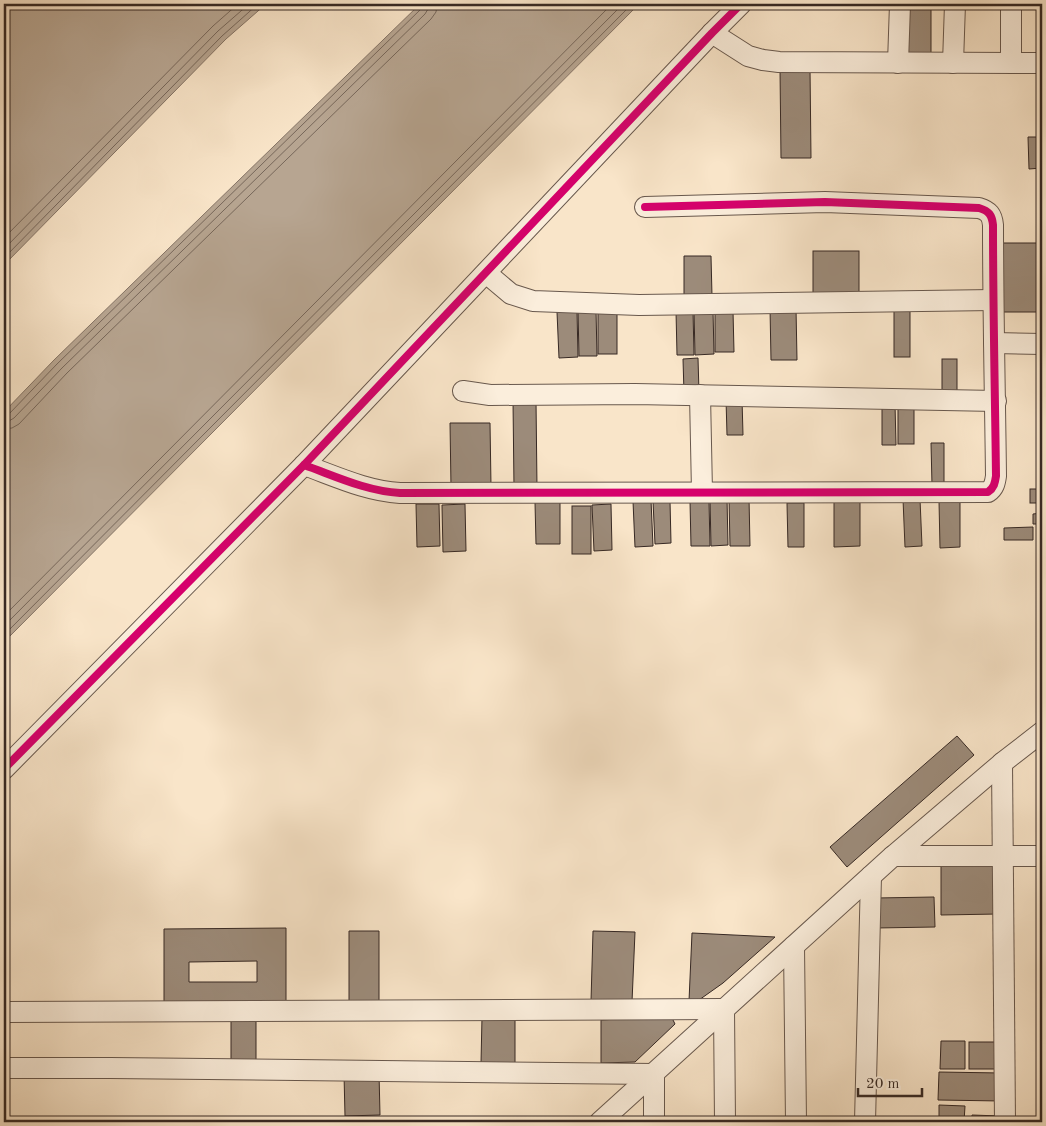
<svg xmlns="http://www.w3.org/2000/svg" width="1046" height="1126" font-family="'Old Standard TT',serif">
<rect width="100%" height="100%" fill="#f9e5c9"/>
<filter id="stains"><feTurbulence type="fractalNoise" baseFrequency=".004" numOctaves="4"/><feColorMatrix values="0 0 0 0 .2 0 0 0 0 .09 0 0 0 0 .02 0 0 0 .5 -.17"/></filter>
<radialGradient id="worn" r=".72"><stop offset=".6" stop-color="#630" stop-opacity="0"/><stop offset="1" stop-color="#630" stop-opacity=".3"/></radialGradient>
<g fill="#b7a591" stroke="#847365">
<path d="M4 4H266L226 39 4 265Z"/>
<path d="M420 4H639L4 642V412L54 360Z"/>
</g>
<g fill="none" stroke-linecap="round" stroke-linejoin="round">
<g stroke="#77675a" stroke-width="1">
<path d="M4 238 213 26 238 4"/>
<path d="M4 249 218 31 249 4"/>
<path d="M4 258 222 36 258 4"/>
<path d="M4 415 9 414 57 364 421 9 423 4"/>
<path d="M4 422 9 421 14 418 62 368 425 14 428 9 429 4"/>
<path d="M4 429 12 428 19 424 67 373 431 19 436 12 437 4"/>
<path d="M4 616 612 4"/>
<path d="M4 626 623 4"/>
<path d="M4 635 632 4"/>
</g>
</g>
<g fill="#9c8b7a" stroke="#372924" fill-rule="evenodd">
<path d="M905 5H931V56H906Z"/>
<path d="M810 69 811 158H781L780 70Z"/>
<path d="M1028 137H1042V168L1029 169Z"/>
<rect x="999" y="243" width="43" height="69"/>
<rect x="813" y="251" width="46" height="46"/>
<path d="M684 256H711L712 296H684Z"/>
<path d="M770 308H796L797 360H771Z"/>
<rect x="894" y="308" width="16" height="49"/>
<path d="M596 310 597 356H579L578 311Z"/>
<rect x="598" y="310" width="19" height="44"/>
<path d="M577 311 578 357 559 358 557 312Z"/>
<path d="M676 311H693L694 355H677Z"/>
<path d="M694 311H713L714 354 695 355Z"/>
<path d="M715 311H733L734 352H715Z"/>
<path d="M698 358 699 393H684L683 359Z"/>
<rect x="942" y="359" width="15" height="35"/>
<path d="M726 399H742L743 435H727Z"/>
<path d="M513 401H536L537 488H514Z"/>
<rect x="898" y="401" width="16" height="43"/>
<path d="M882 404H895L896 445H882Z"/>
<path d="M450 423H490L491 486 451 487Z"/>
<path d="M931 443H944V484L932 485Z"/>
<rect x="1030" y="489" width="12" height="14"/>
<path d="M727 498 728 545 711 546 710 499Z"/>
<path d="M729 498H749L750 546H730Z"/>
<path d="M903 499H920L922 546 905 547Z"/>
<path d="M651 500 653 546 635 547 633 501Z"/>
<path d="M960 500V547L940 548 939 501Z"/>
<path d="M653 501H670L671 543 655 544Z"/>
<path d="M690 501H709L710 546H691Z"/>
<path d="M535 502H560V544H536Z"/>
<path d="M834 502H860V546L834 547Z"/>
<path d="M787 503H804V547H788Z"/>
<path d="M416 504H439L440 546 417 547Z"/>
<path d="M465 504 466 551 443 552 442 505Z"/>
<path d="M611 504 612 550 594 551 592 505Z"/>
<rect x="572" y="506" width="19" height="48"/>
<path d="M1042 513V524H1033V514Z"/>
<path d="M1033 527V540H1004V528Z"/>
<path d="M957 736 974 755 847 867 830 847Z"/>
<path d="M997 864 998 914 941 915V865Z"/>
<path d="M934 897 935 927 876 928V898Z"/>
<path d="M286 928V1007L164 1009V929ZM257 961V982H189V962Z"/>
<path d="M349 931H379V1004L349 1005Z"/>
<path d="M593 931 635 932 632 1002 591 1001Z"/>
<path d="M692 933 775 937 723 983 699 1000 689 1001Z"/>
<path d="M256 1013V1065L231 1066V1014Z"/>
<path d="M671 1016 675 1024 635 1062 601 1063V1020Z"/>
<path d="M482 1017H515V1063H481Z"/>
<path d="M941 1041H965V1069H940Z"/>
<rect x="969" y="1042" width="30" height="27"/>
<path d="M939 1072 1001 1073V1101L938 1100Z"/>
<path d="M379 1073 380 1115 345 1116 344 1074Z"/>
<path d="M939 1105 965 1106 964 1122H939Z"/>
<path d="M972 1115 1000 1116V1122H972Z"/>
<rect x="449" y="1117" width="32" height="5"/>
<rect x="343" y="1120" width="27" height="2"/>
</g>
<g fill="none" stroke-linecap="round" stroke-linejoin="round">
<defs>
<g id="minor">
<path d="M712 33 748 56 763 60 779 62 1042 63"/>
<path d="M898 63 900 4"/>
<path d="M953 63 955 4"/>
<path d="M1011 63V4"/>
<path d="M486 273 511 294 533 301 639 305 993 300"/>
<path d="M994 343 1042 344"/>
<path d="M463 391 490 395 635 394 996 401"/>
<path d="M700 395 702 492"/>
<path d="M304 465C335 476 366 491 400 493L988 492C994 488 995 483 996 476 995 392 993 308 993 225 992 215 989 211 979 208L825 202 645 207"/>
<path d="M1002 763 1005 1122"/>
<path d="M4 769 304 465 712 33 741 4"/>
<path d="M893 856H1042"/>
<path d="M794 946 796 1122"/>
<path d="M724 1009 725 1122"/>
<path d="M4 1012 724 1009"/>
<path d="M4 1068H110L654 1074V1122"/>
<path d="M600 1122 893 856 1002 763 1042 732"/>
<path d="M865 1122 871 876"/>
</g>
</defs>
<use href="#minor" stroke="#68584d" stroke-width="22"/>
<use href="#minor" stroke="#fbeedc" stroke-width="20"/>
<defs>
<g id="cycleway">
<path d="M304 465C335 476 366 491 400 493L988 492C994 488 995 483 996 476 995 392 993 308 993 225 992 215 989 211 979 208L825 202 645 207"/>
<path d="M4 769 304 465 712 33 741 4"/>
</g>
</defs>
<use href="#cycleway" stroke="#fbeedc" stroke-width="11"/>
<use href="#cycleway" stroke="#d6006c" stroke-width="8"/>
</g>
<rect width="1046" height="1126" fill="none" stroke="#f9e5c9" stroke-width="20"/>
<rect x="5" y="5" width="1036" height="1116" fill="none" stroke="#372924" stroke-width="2.5"/>
<rect x="10" y="10" width="1026" height="1106" fill="none" stroke="#372924"/>
<path d="M858 1088v8h64v-8" fill="none" stroke="#372924" stroke-width="2.5"/>
<text x="866" y="1088" font-size="15" fill="#372924" stroke="#fbeedc" stroke-width="4" paint-order="stroke">20 m</text>
<rect width="100%" height="100%" filter="url(#stains)"/>
<rect width="100%" height="100%" fill="url(#worn)"/>
</svg>
